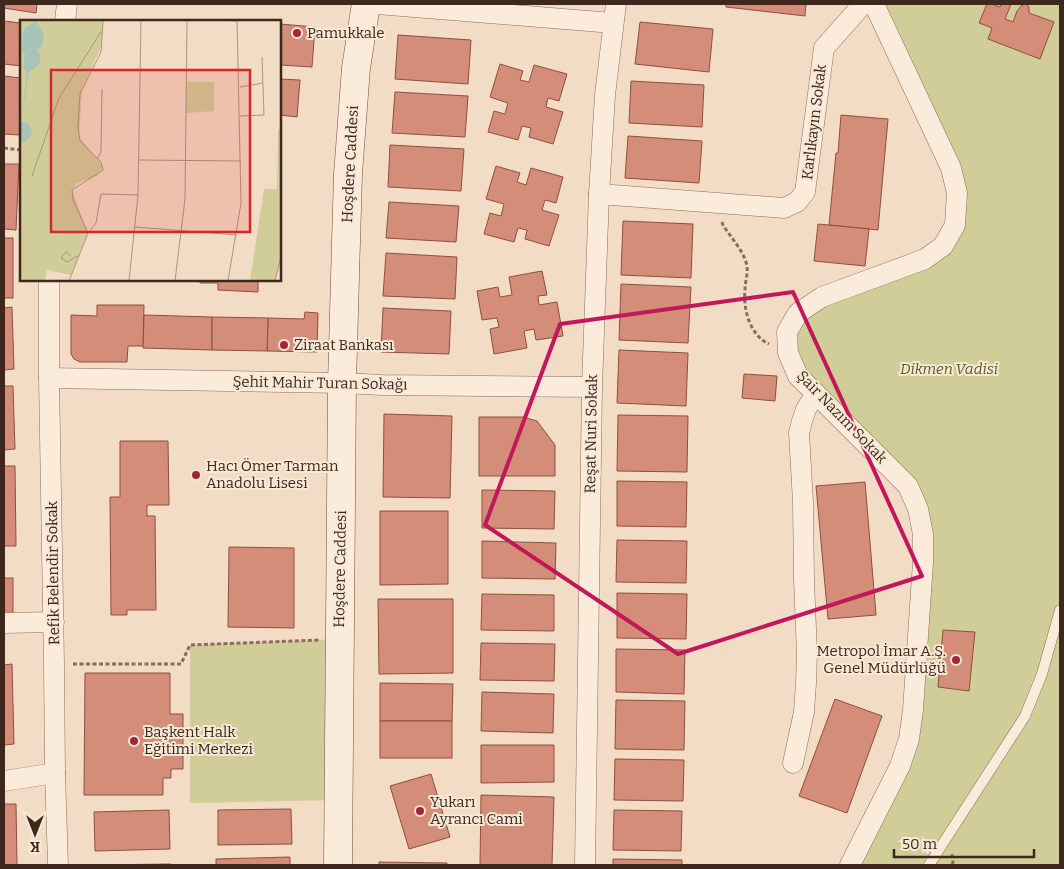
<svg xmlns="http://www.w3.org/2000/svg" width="1064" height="869" font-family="Bitter,serif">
<rect width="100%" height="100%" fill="#f2dcc5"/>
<g fill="#d1cd98">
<path d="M874 4H1060V865H850L900 767 918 509 788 353 798 313 943 246 957 193Z"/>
<path d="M340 639 339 800 190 803V645Z"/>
</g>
<g fill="#d38d78" stroke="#904f3d">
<path d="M4 4H37L36 13 4 8Z"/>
<path d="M726 4H806L805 16 726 7Z"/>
<path d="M987 4H992L1000 7 1001 4H1011L1005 19 1013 22 1017 11 1022 5 1026 4 1029 7V13L1054 22 1040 59 988 39 992 28 979 23Z"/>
<path d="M4 21 21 23V66L4 64Z"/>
<path d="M640 22 713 29 709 72 635 64Z"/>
<path d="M280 24 315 27 312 67 281 65 280 79 300 80 297 117 280 115Z"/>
<path d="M398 35 471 40 468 84 395 79Z"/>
<path d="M500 64 523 71 520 80 529 82 534 65 567 74 559 101 548 98 546 107 563 112 553 144 529 137 531 128 522 126 518 140 488 132 494 111 505 114 508 103 490 97Z"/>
<path d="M4 76 21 78 20 135 4 134Z"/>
<path d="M631 81 704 85 702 127 629 123Z"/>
<path d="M395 92 468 96 465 137 392 133Z"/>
<path d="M841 115 888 119 878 230 829 225 836 153H838Z"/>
<path d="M628 136 702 141 699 183 625 178Z"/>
<path d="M390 145 464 149 461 191 388 187Z"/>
<path d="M4 164H19L16 230 4 229Z"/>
<path d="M496 166 520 173 517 182 526 185 531 168 563 177 556 203 545 200 542 210 559 215 549 246 525 239 527 230 518 228 514 242 484 234 490 213 501 216 504 204 486 199Z"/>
<path d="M389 202 459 206 456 242 386 238Z"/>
<path d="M623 221 693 224 691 278 621 275Z"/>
<path d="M818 224 869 229 865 266 814 261Z"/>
<rect x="4" y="238" width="9" height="60"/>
<path d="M386 253 457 257 455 299 383 296Z"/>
<path d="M542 271 547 295 538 296 539 305 557 302 563 336 536 340 534 329 524 331 527 348 494 354 490 329 499 327 497 318 482 320 477 291 498 287 500 297 512 295 509 277Z"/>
<path d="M200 280H258V292L218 290V283H200Z"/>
<path d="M621 284 691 287 688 343 619 340Z"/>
<path d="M97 305H144L143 346H128L127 362H80L74 359 71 354V315L97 316Z"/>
<path d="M12 307 14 369 4 370V308Z"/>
<path d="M383 308 451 311 449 354 381 352Z"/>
<path d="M305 312 318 313 317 352 267 351 268 318 304 319Z"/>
<path d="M144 315 212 317V350L143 348Z"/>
<path d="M212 317 268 318 267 351 212 350Z"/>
<path d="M619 350 688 353 686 406 617 403Z"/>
<path d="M744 374 777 376 775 401 742 398Z"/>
<path d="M4 386H13L15 449 4 450Z"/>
<path d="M384 414 452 416 450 498 383 497Z"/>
<path d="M618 415 688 416 687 472 617 471Z"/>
<path d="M479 417H523L537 421 555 445V476H479Z"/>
<path d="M120 441H168L169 505H147V516H155L156 610H127V615H111L110 497H120Z"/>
<path d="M4 466H15L16 546H4Z"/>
<path d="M617 481 687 482 686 527 617 526Z"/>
<path d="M865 482 876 615 828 619 816 486Z"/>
<path d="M482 490 555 491 554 529 482 528Z"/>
<path d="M380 511H448V584L380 585Z"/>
<path d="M617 540 687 541 686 583 616 582Z"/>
<path d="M482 541 556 543 555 579 482 578Z"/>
<path d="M229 547 294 548V628L228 627Z"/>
<rect x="4" y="578" width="9" height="36"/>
<path d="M617 593 687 594 686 639 617 638Z"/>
<path d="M482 594 554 595V631L481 630Z"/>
<path d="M378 599H453V673L379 674Z"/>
<path d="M943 630 975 632 969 691 938 687Z"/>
<path d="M481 643 555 644 554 681 480 680Z"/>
<path d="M616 649 685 650 684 694 616 692Z"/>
<path d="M12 664 14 744 4 745V665Z"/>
<path d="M85 673H170V714H183V769H171V778H163V795H84Z"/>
<path d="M380 683 453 684 452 721H380Z"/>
<path d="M482 692 554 694 553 733 481 731Z"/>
<path d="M835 699 882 716 847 813 799 796Z"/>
<path d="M616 700 685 701 684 750 615 749Z"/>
<rect x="380" y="721" width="72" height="37"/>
<path d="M481 745H554V782L481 783Z"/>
<path d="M615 759 684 760 683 801 614 800Z"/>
<path d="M431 774 450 837 409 849 390 786Z"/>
<path d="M481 795 554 797 552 865H480Z"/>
<path d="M4 804H16L17 865H4Z"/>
<path d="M291 809 292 844 218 845V810Z"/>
<path d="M169 810 170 849 95 851 94 812Z"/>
<path d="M614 810 682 811 681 851 613 850Z"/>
<path d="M290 857V865H216V859Z"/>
<path d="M613 859 682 860V865H613Z"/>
<path d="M379 862 447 863V865H379Z"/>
<path d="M171 864V865H97Z"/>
</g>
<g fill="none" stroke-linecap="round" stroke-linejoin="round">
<defs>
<path id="lane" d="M929 865 1025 716 1042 674 1060 610"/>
<g id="street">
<path d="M377 4 613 23"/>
<path d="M65 21 67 4"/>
<path d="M599 194 784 208 797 202 805 192 824 48 863 4"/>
<path d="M49 280V378L54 664 55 773 58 865"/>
<path d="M49 378 342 383 382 385 592 387"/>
<path d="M4 623 54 622"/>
<path d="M793 763 804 712 806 683 807 654 804 579 803 502 799 433 802 421 806 409 816 394"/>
<path d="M4 781 55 773"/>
<path d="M585 865 592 387 599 194 605 95 616 4"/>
<path d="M850 865 900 766 909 739 913 710 923 562V534L918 509 908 486 798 376 788 353 787 332 798 313 822 297 925 259 943 246 955 225 957 193 951 168 874 4"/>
</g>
<path id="secondary" d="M338 865 342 383 346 242 348 174 356 68 366 4"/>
</defs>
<use href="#lane" stroke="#8f6c59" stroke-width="11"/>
<use href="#street" stroke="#8f6c59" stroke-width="21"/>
<use href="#secondary" stroke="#714d3c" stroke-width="29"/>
<g stroke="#8f6c59" stroke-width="3" stroke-dasharray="4 2.5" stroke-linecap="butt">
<path d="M1059 4H1060"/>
<path d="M4 148 21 150"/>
<path d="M722 222 723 225C731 238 744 251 747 266 748 274 745 282 745 290 743 310 750 335 769 344"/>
<path d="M73 664H181L190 645 319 640"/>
<path d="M952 854 953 862 952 865"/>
</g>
<use href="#lane" stroke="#fbebda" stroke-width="10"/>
<use href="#street" stroke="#fbebda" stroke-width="20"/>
<use href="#secondary" stroke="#fbebda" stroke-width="28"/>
</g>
<path fill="none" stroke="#c2185b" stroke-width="4" stroke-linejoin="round" d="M793 292 922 576 678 654 485 525 560 324Z"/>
<g fill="#a3243d" stroke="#f8e8d6" stroke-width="2">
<circle cx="297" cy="33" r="5"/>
<circle cx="284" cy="345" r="5"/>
<circle cx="196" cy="475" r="5"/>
<circle cx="956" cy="660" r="5"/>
<circle cx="134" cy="741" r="5"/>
<circle cx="420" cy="811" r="5"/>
</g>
<g text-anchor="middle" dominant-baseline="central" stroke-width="4" stroke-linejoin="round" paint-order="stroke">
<g font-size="15" fill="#3e281e" stroke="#f8e8d6" text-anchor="start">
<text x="307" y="33">Pamukkale</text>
<text x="294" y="345">Ziraat Bankası</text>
<text x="206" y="466">Hacı Ömer Tarman<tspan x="206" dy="17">Anadolu Lisesi</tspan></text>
<text x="946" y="651" text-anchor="end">Metropol İmar A.Ş.<tspan x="946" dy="17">Genel Müdürlüğü</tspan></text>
<text x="144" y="732">Başkent Halk<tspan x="144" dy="17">Eğitimi Merkezi</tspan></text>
<text x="430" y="802">Yukarı<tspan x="430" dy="17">Ayrancı Cami</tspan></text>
</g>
<g font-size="15" fill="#3e281e" stroke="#f8e8d6">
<text transform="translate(814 122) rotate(-83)">Karlıkayın Sokak</text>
<text transform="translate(350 164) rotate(-87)">Hoşdere Caddesi</text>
<text transform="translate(320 383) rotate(1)">Şehit Mahir Turan Sokağı</text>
<text transform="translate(842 417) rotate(46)">Şair Nazım Sokak</text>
<text transform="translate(591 434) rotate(-89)">Reşat Nuri Sokak</text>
<text transform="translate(340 569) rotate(-89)">Hoşdere Caddesi</text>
<text transform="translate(53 573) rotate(-91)">Refik Belendir Sokak</text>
</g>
<g font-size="15" font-style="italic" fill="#585c23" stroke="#f8e8d6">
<text x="949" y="369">Dikmen Vadisi</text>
</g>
</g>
<g transform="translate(20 20)">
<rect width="261" height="261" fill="#f2dcc5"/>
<path d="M0 0H83L81 27 62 69 59 117 83 146 77 156 57 163 52 170 68 213 51 255 27 250 25 261H0ZM167 62H194V91L166 93ZM258 109H261V236L255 261H230L244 169H257Z" fill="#d1cd98"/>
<path d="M16 1 24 13 22 26 17 30 21 36 19 45 9 52 2 96 7 52 3 48 5 34 1 30 4 9ZM0 101 8 103 12 109 11 116 3 123H0Z" fill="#a7c5b7"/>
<path fill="none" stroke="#aa9482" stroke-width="1" d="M200 0 217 1M220 67 243 63M220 96 244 95 242 37M78 138 81 131 82 69M119 140 221 141M12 156 39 78 81 12M115 207 217 215M68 213 53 180 52 170 83 150 81 142 60 121 58 107 60 74 81 32 83 0M51 236 46 232 41 238 47 242 58 236M49 261 68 213 76 203 81 174 118 175M109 261 118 175 121 0M155 261 165 179 167 0M208 261 221 183 217 0M255 261 262 233"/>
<path fill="#d62828" fill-opacity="0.15" stroke="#d62828" stroke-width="2.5" d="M31 50H230V212H31Z"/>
<rect width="261" height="261" fill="none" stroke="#3e281e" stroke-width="2.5"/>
</g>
<rect width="1064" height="869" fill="none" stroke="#3e281e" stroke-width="10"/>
<g transform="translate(35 834) rotate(180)" stroke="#f8e8d6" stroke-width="4" paint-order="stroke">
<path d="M0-4L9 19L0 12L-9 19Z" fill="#3e281e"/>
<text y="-8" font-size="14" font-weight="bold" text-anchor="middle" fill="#3e281e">K</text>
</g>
<path d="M894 849v8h140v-8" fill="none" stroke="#3e281e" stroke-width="2.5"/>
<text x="902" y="849" font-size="15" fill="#3e281e" stroke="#f8e8d6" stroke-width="4" paint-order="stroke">50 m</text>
</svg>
